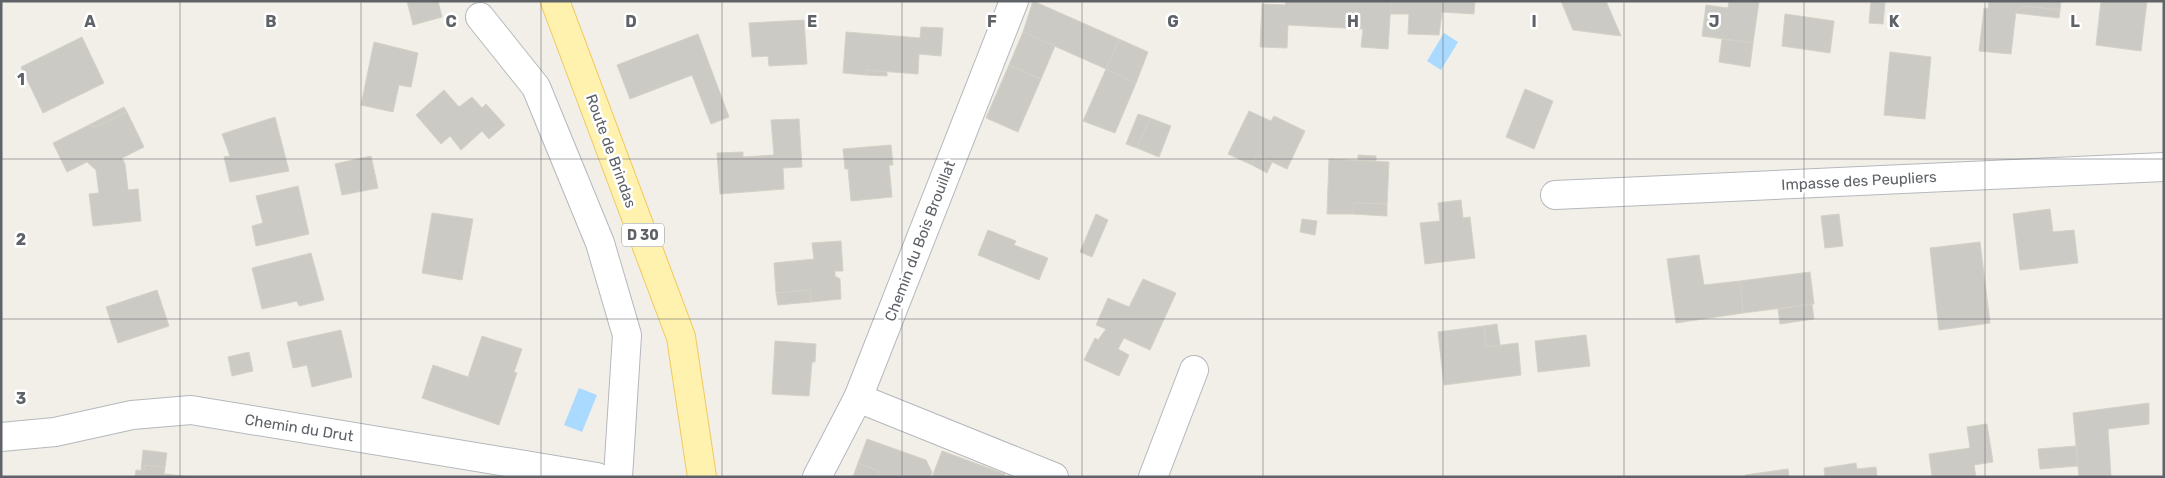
<svg xmlns="http://www.w3.org/2000/svg" width="2165" height="478" font-family="Rubik,sans-serif">
<rect width="100%" height="100%" fill="#f1efe8"/>
<g fill="#aadaff">
<path d="M1444 33 1458 42 1441 70 1427 61Z"/>
<path d="M579 388 597 395 582 432 564 425Z"/>
</g>
<g fill="#cccac5" stroke="#d6d1c6">
<path d="M407 1H438L442 17 413 25Z"/>
<path d="M1033 1 1119 39 1106 69 1023 32Z"/>
<path d="M1286 1H1391L1388 49 1361 47 1363 29 1288 25 1287 48 1260 47 1262 4 1285 5Z"/>
<path d="M1391 1H1475L1474 14 1442 12 1439 35 1408 34 1409 14H1390Z"/>
<path d="M1561 1H1606L1621 36 1573 30Z"/>
<path d="M1729 1H1759L1753 43 1702 36 1706 5 1728 8Z"/>
<path d="M1871 1 1885 3 1883 24 1869 23Z"/>
<path d="M1989 1H2061L2060 10 2023 6 2016 11 2011 54 1979 51 1984 8 1988 9Z"/>
<path d="M2101 1H2147L2141 51 2096 45Z"/>
<path d="M2023 6 2060 10 2059 18 2015 13 2016 11Z"/>
<path d="M1785 14 1834 21 1830 53 1782 46Z"/>
<path d="M804 20 807 64 769 66 768 56 752 57 749 23Z"/>
<path d="M921 27 943 28 941 56 919 54 918 74 867 70 866 75 843 73 846 32 920 38Z"/>
<path d="M1023 32 1055 46 1041 79 1009 65Z"/>
<path d="M698 34 729 117 711 124 692 75 630 99 617 65Z"/>
<path d="M82 37 104 83 43 113 21 67Z"/>
<path d="M1119 39 1148 52 1136 83 1106 69Z"/>
<path d="M1722 39 1753 43 1750 67 1719 62Z"/>
<path d="M374 42 418 53 411 87 399 85 393 112 361 105Z"/>
<path d="M1890 52 1931 57 1925 119 1884 115Z"/>
<path d="M1009 65 1041 79 1018 132 986 118Z"/>
<path d="M1106 69 1136 83 1115 133 1083 121Z"/>
<path d="M867 70 887 72V76L866 75Z"/>
<path d="M1525 89 1553 101 1534 149 1506 137Z"/>
<path d="M444 90 459 107 472 97 482 108 486 104 505 125 489 139 482 131 461 150 450 136 441 144 416 115Z"/>
<path d="M124 107 127 112 96 127 89 125Z"/>
<path d="M1249 111 1271 121 1274 116 1305 131 1287 169 1257 155 1252 165 1228 154Z"/>
<path d="M127 112 144 147 122 158 125 164 128 190 138 189 141 221 93 226 89 194 99 193 96 170 87 162 67 172 53 143 89 125 96 127Z"/>
<path d="M1138 114 1150 118 1137 148 1126 144Z"/>
<path d="M275 117 289 171 230 182 224 157 230 156 222 134Z"/>
<path d="M1150 118 1171 126 1159 157 1137 148Z"/>
<path d="M799 119 802 167 783 168 784 189 720 194 717 153 743 152V157L774 155 771 120Z"/>
<path d="M891 145 893 165H889L892 197 851 201 848 169H845L843 149Z"/>
<path d="M1257 155 1272 162 1267 173 1252 165Z"/>
<path d="M1358 155 1376 156V161L1358 160Z"/>
<path d="M371 156 378 188 342 195 335 164Z"/>
<path d="M1329 159 1389 162 1387 204 1354 203 1353 214H1327Z"/>
<path d="M298 186 309 234 256 246 252 226 263 223 256 196Z"/>
<path d="M1461 200 1463 218 1470 217 1475 258 1425 264 1420 223 1440 221 1438 203Z"/>
<path d="M1354 203 1387 204V216L1353 214Z"/>
<path d="M2050 209 2053 232 2074 230 2078 263 2020 270 2013 214Z"/>
<path d="M432 213 473 219 462 280 422 273Z"/>
<path d="M1096 214 1108 220 1092 257 1080 252Z"/>
<path d="M1839 214 1843 246 1825 248 1821 216Z"/>
<path d="M1302 219 1317 221 1315 235 1300 232Z"/>
<path d="M988 230 1016 241 1014 245 1048 258 1039 280 978 255Z"/>
<path d="M841 241 843 271H835V276L840 279 841 299 811 302 810 290 776 293 774 263 814 259 812 243Z"/>
<path d="M1980 242 1990 323 1939 330 1930 248Z"/>
<path d="M311 253 324 300 299 306 297 301 262 309 252 268Z"/>
<path d="M1699 255 1704 285 1740 281 1743 313 1676 323 1667 259Z"/>
<path d="M1810 272 1814 304 1743 313 1740 281Z"/>
<path d="M1143 279 1176 293 1150 350 1124 338 1118 349 1129 355 1119 376 1084 360 1095 338 1098 340 1106 329 1096 325 1108 298 1129 307Z"/>
<path d="M157 290 169 326 118 343 106 307Z"/>
<path d="M810 290 811 302 778 305 776 293Z"/>
<path d="M1812 304 1814 319 1780 324 1778 309Z"/>
<path d="M1497 324 1500 345 1486 347 1484 326Z"/>
<path d="M1484 326 1486 347 1518 343 1521 375 1444 385 1438 332Z"/>
<path d="M341 330 352 377 312 387 307 365 293 368 287 342Z"/>
<path d="M1586 335 1590 366 1538 372 1535 341Z"/>
<path d="M482 336 522 349 514 372 517 373 499 425 422 398 433 365 468 377Z"/>
<path d="M775 341 816 344 815 362H812L809 396 772 394Z"/>
<path d="M249 352 253 371 232 376 228 357Z"/>
<path d="M2149 403V424L2108 429 2111 477H2079L2073 413Z"/>
<path d="M1987 424 1993 462 1974 465 1976 477H1932L1929 454 1970 448 1967 427Z"/>
<path d="M867 439 926 460 932 472 930 477H877L879 471 858 463Z"/>
<path d="M2076 446 2078 466 2040 469 2038 449Z"/>
<path d="M143 450 167 453 165 467 145 465 144 471H141Z"/>
<path d="M942 451 1005 474 1004 477H932Z"/>
<path d="M858 463 879 471 877 477H853Z"/>
<path d="M1856 463 1857 469 1876 467 1877 477H1825L1824 468Z"/>
<path d="M145 465 165 467 164 474 193 477H135L136 470 144 471Z"/>
<path d="M1788 469 1789 477H1745V475Z"/>
</g>
<g fill="none" stroke-linecap="round" stroke-linejoin="round">
<defs>
<g id="street">
<path d="M480 17 536 87 600 243 627 335 618 477"/>
<path d="M1555 195 2164 167"/>
<path d="M858 398 1054 477"/>
<path d="M1 437 55 432 132 415 191 410 597 477"/>
<path d="M817 477 858 398 1014 1"/>
<path d="M1153 477 1194 370"/>
</g>
<path id="primary" d="M555 1 681 337 702 477"/>
</defs>
<use href="#street" stroke="#b5b8bc" stroke-width="30"/>
<use href="#primary" stroke="#f2c960" stroke-width="30"/>
<use href="#street" stroke="#fff" stroke-width="28"/>
<use href="#primary" stroke="#fff2af" stroke-width="28"/>
</g>
<path fill="none" stroke="#5f6368" stroke-width="1" stroke-opacity="0.55" d="M180 1V477M361 1V477M541 1V477M722 1V477M902 1V477M1082 1V477M1263 1V477M1443 1V477M1624 1V477M1804 1V477M1985 1V477M1 159H2164M1 319H2164"/>
<g text-anchor="middle" dominant-baseline="central" stroke-width="5" stroke-linejoin="round" paint-order="stroke">
<rect fill="#fff" stroke="#8f9295" stroke-width="1" x="622" y="223.5" width="42" height="23" rx="4"/>
<g font-size="14" font-weight="bold" fill="#5f6368">
<text x="643" y="235">D 30</text>
</g>
<g font-size="15" fill="#5f6368" stroke="#fff">
<text transform="translate(611 151) rotate(70)">Route de Brindas</text>
<text transform="translate(1859 181) rotate(-3)">Impasse des Peupliers</text>
<text transform="translate(920 241) rotate(-69)">Chemin du Bois Brouillat</text>
<text transform="translate(299 428) rotate(9)">Chemin du Drut</text>
</g>
</g>
<g font-size="16" text-anchor="middle" font-weight="bold" fill="#5f6368" stroke="#fff" stroke-width="5" stroke-linejoin="round" paint-order="stroke">
<text x="90" y="27">A</text>
<text x="271" y="27">B</text>
<text x="451" y="27">C</text>
<text x="631" y="27">D</text>
<text x="812" y="27">E</text>
<text x="992" y="27">F</text>
<text x="1173" y="27">G</text>
<text x="1353" y="27">H</text>
<text x="1534" y="27">I</text>
<text x="1714" y="27">J</text>
<text x="1894" y="27">K</text>
<text x="2075" y="27">L</text>
<text x="21" y="85">1</text>
<text x="21" y="245">2</text>
<text x="21" y="404">3</text>
</g>
<rect width="2165" height="478" fill="none" stroke="#5f6368" stroke-width="5"/>
</svg>
